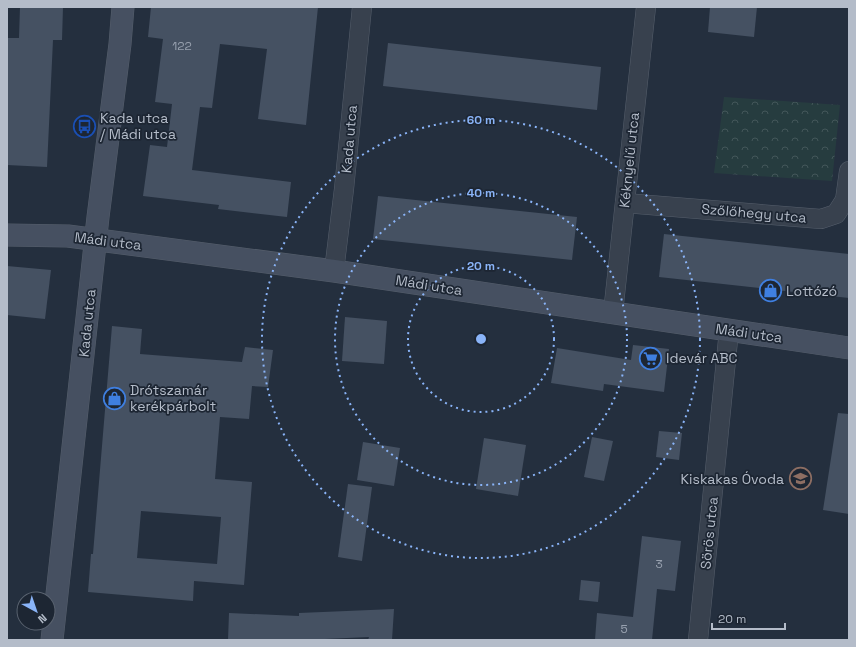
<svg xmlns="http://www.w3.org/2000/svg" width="856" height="647" font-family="'Space Grotesk',sans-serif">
<defs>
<pattern id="park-crowns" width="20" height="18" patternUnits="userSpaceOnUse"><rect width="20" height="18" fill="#263c3f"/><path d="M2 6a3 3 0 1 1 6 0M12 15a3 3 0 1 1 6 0" fill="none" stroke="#435659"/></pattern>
</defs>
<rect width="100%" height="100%" fill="#242f3e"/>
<path fill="url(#park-crowns)" d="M724 97 840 105 832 181 714 173Z"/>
<g fill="#455162" fill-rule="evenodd">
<path d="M20 7H63L62 40H53L47 167 7 165V38H19Z"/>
<path d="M151 7H318L306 125 258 119 267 49 220 44 212 108 200 107 192 170 291 182 287 217 218 209 219 205 143 196 150 145 167 147 172 104 155 102 163 39 148 37Z"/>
<path d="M710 7H757L754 37 708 32Z"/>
<path d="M388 43 601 67 597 110 383 86Z"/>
<path d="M378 196 577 217 572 260 373 239Z"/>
<path d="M664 234 849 254V298L659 277Z"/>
<path d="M7 266 51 270 45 319 7 315Z"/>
<path d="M345 317 387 321 384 364 342 361Z"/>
<path d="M112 326 142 329 140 354 242 362 245 347 273 350 268 387 252 386 249 419 220 417 215 479 252 482 244 585 194 581 193 601 88 592 91 554H93ZM141 511 221 517 217 564 137 558Z"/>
<path d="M633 345 669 349 664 392 604 384 603 391 551 383 557 348 631 360Z"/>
<path d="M838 413 849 414V514L823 510Z"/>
<path d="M659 431 682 433 679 460 656 457Z"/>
<path d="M592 437 613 441 604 481 584 477Z"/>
<path d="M484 438 526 445 518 496 476 489Z"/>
<path d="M363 442 400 448 394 486 357 480Z"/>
<path d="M348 484 372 487 362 561 338 557Z"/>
<path d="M642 536 681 541 675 591 657 589 652 640H595L597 613 633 617Z"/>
<path d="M581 580 600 582 598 602 579 600Z"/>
<path d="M394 609 392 640H368L369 637 325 639V640H228L229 613 299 616V613Z"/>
</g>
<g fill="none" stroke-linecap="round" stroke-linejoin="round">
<defs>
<g id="street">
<path d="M625 203 821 219 836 214 845 200 849 171"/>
<path d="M334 271 344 189 362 7"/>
<path d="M613 313 646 7"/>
<path d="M698 640 729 330"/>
</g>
<g id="secondary">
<path d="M7 235 68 236 334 271 849 348"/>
<path d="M52 640 98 217 120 44 123 7"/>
</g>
</defs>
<use href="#street" stroke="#565f6c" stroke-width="20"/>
<use href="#secondary" stroke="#565f6c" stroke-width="23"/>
<use href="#street" stroke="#38414e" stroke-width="19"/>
<use href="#secondary" stroke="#465061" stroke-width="22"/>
</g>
<g fill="none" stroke="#8ab4f8" stroke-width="2" stroke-dasharray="2 4">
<circle cx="481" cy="339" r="73"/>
<circle cx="481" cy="339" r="146"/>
<circle cx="481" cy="339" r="219"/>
</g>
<defs>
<symbol id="bus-ring" viewBox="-11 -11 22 22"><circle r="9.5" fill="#1d2633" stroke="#1a4fb4" stroke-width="1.5"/><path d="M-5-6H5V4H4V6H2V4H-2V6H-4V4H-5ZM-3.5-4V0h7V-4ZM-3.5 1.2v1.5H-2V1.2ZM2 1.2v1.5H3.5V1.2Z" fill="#1a4fb4"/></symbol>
<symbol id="shop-ring" viewBox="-11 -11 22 22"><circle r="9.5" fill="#1d2633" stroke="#3f7fe0" stroke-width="1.5"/><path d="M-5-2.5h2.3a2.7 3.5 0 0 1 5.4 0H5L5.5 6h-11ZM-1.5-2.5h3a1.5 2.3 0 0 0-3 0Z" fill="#3f7fe0"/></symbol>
<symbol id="supermarket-ring" viewBox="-11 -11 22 22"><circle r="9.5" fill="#1d2633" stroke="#3f7fe0" stroke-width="1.5"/><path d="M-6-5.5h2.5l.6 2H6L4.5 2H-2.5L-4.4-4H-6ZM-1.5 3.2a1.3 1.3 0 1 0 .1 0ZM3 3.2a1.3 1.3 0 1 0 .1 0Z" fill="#3f7fe0"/></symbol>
<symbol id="school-ring" viewBox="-11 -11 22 22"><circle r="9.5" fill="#1d2633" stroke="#8d6e63" stroke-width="1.5"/><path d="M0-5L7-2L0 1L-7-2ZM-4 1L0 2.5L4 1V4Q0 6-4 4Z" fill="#8d6e63"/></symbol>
</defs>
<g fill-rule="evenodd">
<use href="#bus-ring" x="72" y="114" width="25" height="25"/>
<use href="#shop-ring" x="758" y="278" width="25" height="25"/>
<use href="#supermarket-ring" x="638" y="346" width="25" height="25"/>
<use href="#shop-ring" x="102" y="386" width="25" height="25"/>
<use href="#school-ring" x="788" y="466" width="25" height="25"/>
</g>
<g text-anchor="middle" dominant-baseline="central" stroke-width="3.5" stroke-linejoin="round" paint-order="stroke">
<g font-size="12" fill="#98a1af">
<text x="182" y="46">122</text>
<text x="659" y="564">3</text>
<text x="624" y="629">5</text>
</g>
<g font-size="14" fill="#b4bcc9" stroke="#1d2633" text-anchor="start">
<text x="100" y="118">Kada utca<tspan x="100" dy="16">/ Mádi utca</tspan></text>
<text x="786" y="291">Lottózó</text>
<text x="666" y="358">Idevár ABC</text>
<text x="130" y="390">Drótszamár<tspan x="130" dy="16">kerékpárbolt</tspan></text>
<text x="784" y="479" text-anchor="end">Kiskakas Óvoda</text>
</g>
<g font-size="14" fill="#b4bcc9" stroke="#1d2633">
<text transform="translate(349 139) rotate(-85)">Kada utca</text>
<text transform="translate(629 160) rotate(-84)">Kéknyelű utca</text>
<text transform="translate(754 213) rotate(5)">Szőlőhegy utca</text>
<text transform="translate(108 241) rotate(7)">Mádi utca</text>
<text transform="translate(429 285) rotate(9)">Mádi utca</text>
<text transform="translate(87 323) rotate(-84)">Kada utca</text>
<text transform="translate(749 333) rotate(8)">Mádi utca</text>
<text transform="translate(709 533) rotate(-84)">Sörös utca</text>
</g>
</g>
<circle cx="481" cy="339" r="6" fill="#8ab4f8" stroke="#1d2633" stroke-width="2"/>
<g font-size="12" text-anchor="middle" font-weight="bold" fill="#8ab4f8" stroke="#1d2633" stroke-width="3.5" stroke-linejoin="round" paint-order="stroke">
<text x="481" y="124">60 m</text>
<text x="481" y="197">40 m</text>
<text x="481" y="270">20 m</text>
</g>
<rect width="856" height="647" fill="none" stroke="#b4bcc9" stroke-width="16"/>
<g transform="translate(36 611) rotate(140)"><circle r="19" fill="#1d2633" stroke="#59626f"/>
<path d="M0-3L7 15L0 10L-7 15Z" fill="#8ab4f8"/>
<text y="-6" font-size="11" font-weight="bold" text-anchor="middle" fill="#b4bcc9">N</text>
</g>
<path d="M712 623v6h73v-6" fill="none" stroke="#b4bcc9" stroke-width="2"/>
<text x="718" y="623" font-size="12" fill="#b4bcc9" stroke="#1d2633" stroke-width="3" paint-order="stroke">20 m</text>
</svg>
